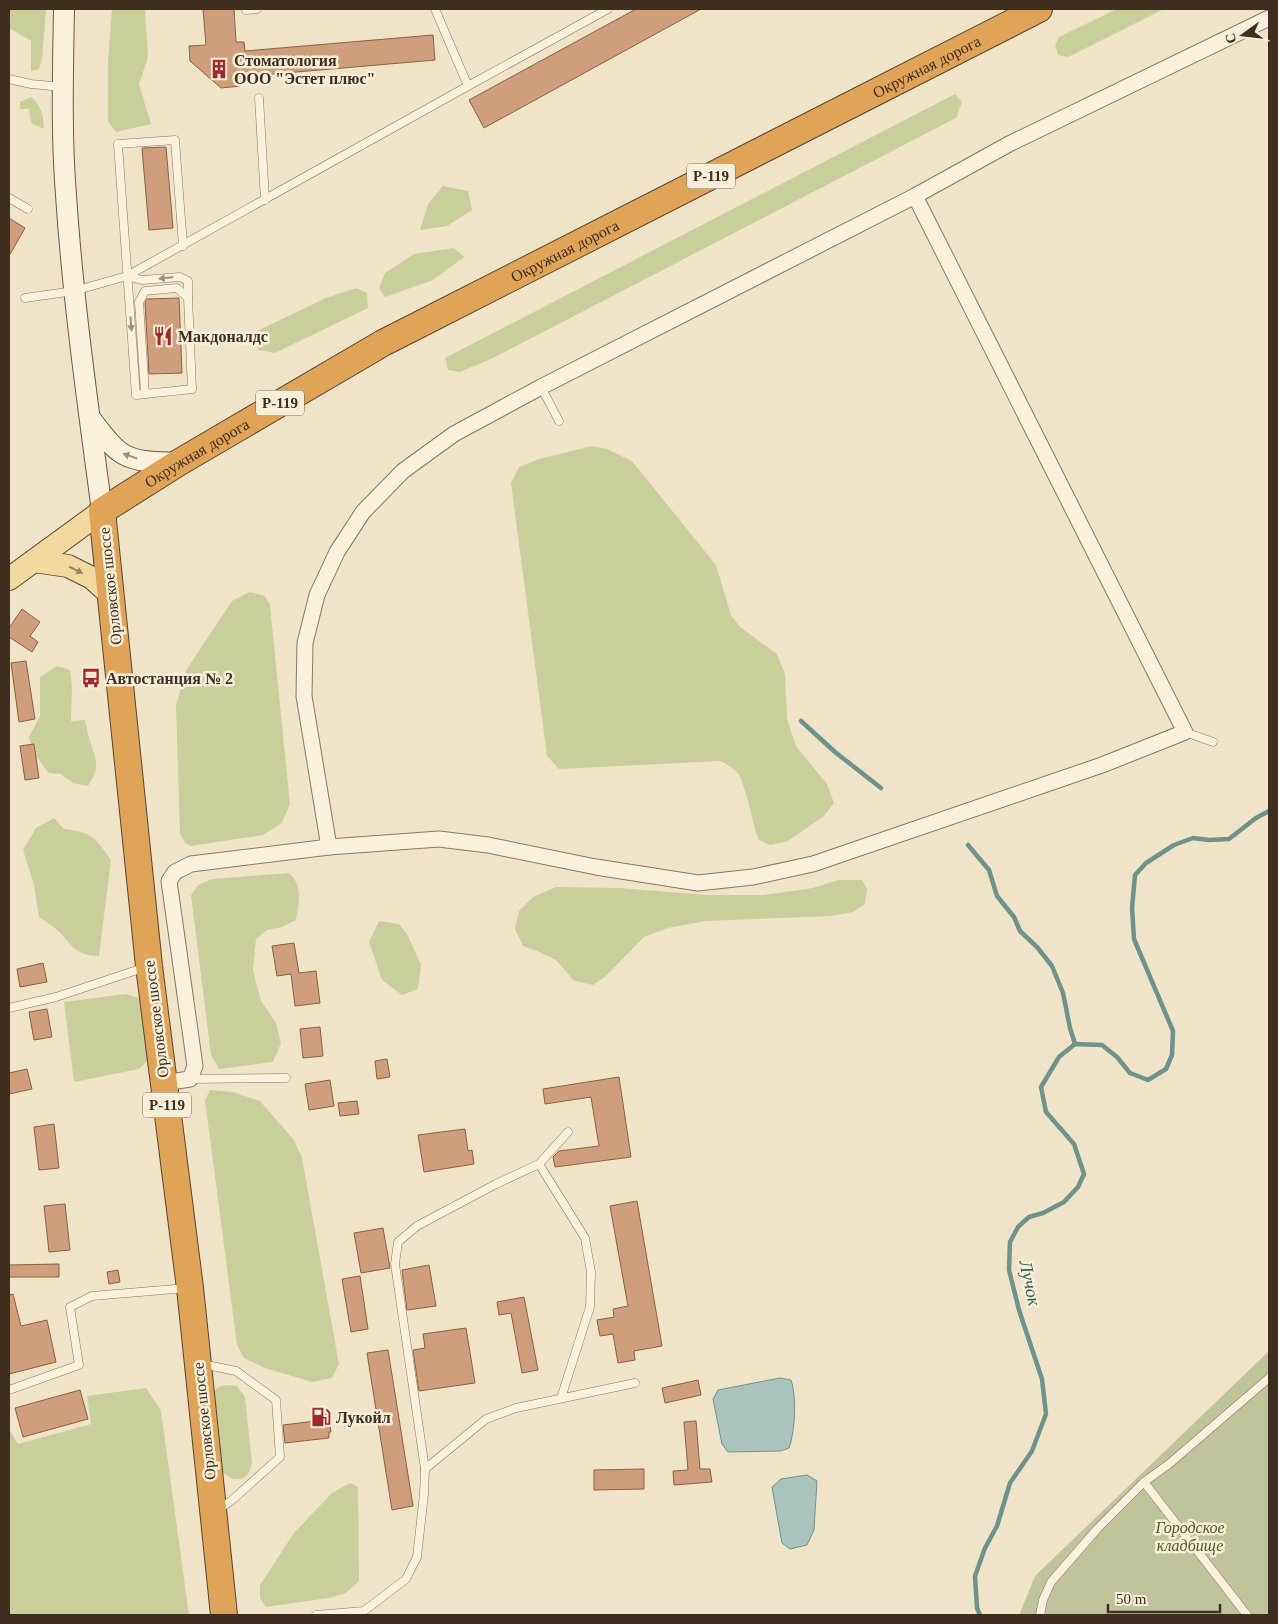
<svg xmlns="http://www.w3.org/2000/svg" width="1278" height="1624" font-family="Georgia,serif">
<rect width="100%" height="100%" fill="#f0e4c8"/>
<g fill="#c9cf9b">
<path d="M9 9H46L42 59 39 69 31 71V41L9 28Z"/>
<path d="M112 9H145L148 57 139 84 151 124 116 132 108 122V62Z"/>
<path d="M1117 9H1164L1068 57 1058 55 1055 45 1059 37Z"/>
<path d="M955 94 962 102 956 118 493 358 460 372 448 370 445 358Z"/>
<path d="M31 97C42 106 43 115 44 129L31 123 29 109H20V102Z"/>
<path d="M443 186 468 191 472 210 447 226 420 230 428 204Z"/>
<path d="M454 248 464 257 433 280 385 297 379 288 385 273 414 254Z"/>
<path d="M356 288 367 293 368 308 275 353 258 350 256 339 257 331 326 298Z"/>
<path d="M592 446 607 449 632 461 716 565 731 615 740 627 777 654 785 674 787 719 796 746 827 784 834 803 824 816 788 841 770 845 759 840C752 824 746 783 737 772 733 768 726 764 721 761L559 769 547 756 511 483 519 467 539 459Z"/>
<path d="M250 592 265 596 270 605 290 804 282 823 263 835 191 846 185 843 180 834 176 705 187 669 232 601Z"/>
<path d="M57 666 70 670 72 687 71 721 85 720C87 728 88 736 91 744 97 764 100 766 88 786L73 783 61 774 49 773 32 751 29 737 40 716V677Z"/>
<path d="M54 818 64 829C92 832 95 837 111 860L99 956C72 955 73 944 56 929 51 925 45 921 39 917L34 885 23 850 36 828Z"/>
<path d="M289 873C303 885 299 903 296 920L282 927 267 930 256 939 253 970 261 1001 276 1023 281 1043 273 1062 219 1069 211 1055 191 895 198 885 212 879Z"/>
<path d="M838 880H862L867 889 865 904 853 912 831 916 706 921 668 928 644 937 606 976 593 985 574 981 556 960 537 951 523 946 515 929 519 911 533 897 556 887 620 888 707 895H763L813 888Z"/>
<path d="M379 921 399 924 408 936 421 965 418 989 402 995 382 980 369 942Z"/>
<path d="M126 994 139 998 148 1060 139 1069 74 1082 64 1002Z"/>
<path d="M210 1090 233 1092 260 1101 294 1140 302 1158 339 1364 332 1378 312 1382 265 1368 244 1358 237 1345 205 1100Z"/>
<path d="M225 1385 237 1386 245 1397 252 1463 249 1473 242 1479H232L222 1472 211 1396 217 1388Z"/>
<path d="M146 1388 161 1411 189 1615H9V1429L18 1444 91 1424 87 1396Z"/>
<path d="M350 1483 358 1487 359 1581 346 1593 329 1598 266 1607 260 1598V1585L294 1533 332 1493Z"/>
</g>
<path fill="#bfc49a" d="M1269 1351V1615H1021L1020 1613 1035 1576Z"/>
<g fill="#a9c4bc" stroke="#6f938a">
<path d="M780 1378 791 1380C797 1397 795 1432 789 1448L781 1451 728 1452 722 1444 713 1399 718 1390Z"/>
<path d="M807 1475 817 1481 814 1530 807 1545 790 1549 782 1543 772 1487 781 1479Z"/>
</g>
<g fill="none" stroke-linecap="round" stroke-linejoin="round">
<g stroke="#6f938a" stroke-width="4.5">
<path d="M801 721 835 752 881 788"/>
<path d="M968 845 989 870 997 896 1014 917 1020 931 1037 947 1052 966 1063 993 1070 1028 1075 1044"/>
<path d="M980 1615 977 1608 975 1576 985 1548 997 1526 1010 1483 1032 1451 1046 1414 1042 1379 1019 1310 1009 1270 1010 1242 1018 1227 1029 1217 1043 1213 1064 1202 1078 1187 1084 1174 1074 1144 1046 1112 1041 1087 1059 1057 1075 1044 1102 1045 1117 1057 1130 1073 1148 1080 1166 1069 1172 1055 1173 1031 1134 939 1132 908 1135 875 1146 863 1174 845 1193 838 1209 840 1229 839 1256 818 1269 811"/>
</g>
</g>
<g fill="#cf9f7d" stroke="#8d5f41">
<path d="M203 9H234L236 42H244L245 51 433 35 435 60 239 77 240 86 221 88 190 61 189 46 206 45Z"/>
<path d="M636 9H701L484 128 469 100Z"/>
<path d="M166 147 173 228 149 230 142 148Z"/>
<path d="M9 218 25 228 9 256Z"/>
<path d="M179 298 182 373 149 374 145 303 147 299Z"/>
<path d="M22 609 40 622 30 636 38 642 32 652 9 637V628Z"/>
<path d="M26 661 35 719 19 722 11 663Z"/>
<path d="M34 744 39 778 25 780 20 746Z"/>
<path d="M294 943 299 973 316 971 320 1003 295 1006 291 974 277 976 272 946Z"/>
<path d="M43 963 47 982 20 987 17 969Z"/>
<path d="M47 1009 52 1037 34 1040 29 1012Z"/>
<path d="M320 1027 323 1056 303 1058 300 1029Z"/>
<path d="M387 1059 390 1077 377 1079 375 1061Z"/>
<path d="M27 1069 32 1089 9 1094V1073Z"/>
<path d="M619 1077 631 1157 555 1167 553 1157 559 1151 599 1146 591 1097 545 1104 543 1089Z"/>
<path d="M330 1080 334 1106 309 1110 305 1084Z"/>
<path d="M357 1101 359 1114 340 1116 338 1103Z"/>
<path d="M54 1124 59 1168 39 1170 34 1127Z"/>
<path d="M465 1129 468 1151 472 1150 474 1164 424 1172 418 1135Z"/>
<path d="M637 1201 662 1346 634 1351 635 1360 618 1363 613 1334 600 1336 597 1320 614 1317 613 1309 628 1306 610 1206Z"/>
<path d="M65 1204 70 1250 49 1252 44 1206Z"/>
<path d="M383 1228 390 1268 361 1273 354 1233Z"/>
<path d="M59 1264V1277H9V1265Z"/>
<path d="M429 1265 436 1306 407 1310 402 1270Z"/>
<path d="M118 1270 120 1282 109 1284 107 1272Z"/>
<path d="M360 1276 368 1329 351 1332 342 1279Z"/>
<path d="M13 1294 21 1326 47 1320 56 1362 9 1374V1295Z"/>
<path d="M524 1297 538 1370 522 1373 511 1313 499 1315 497 1302Z"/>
<path d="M466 1328 475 1383 419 1391 413 1350 425 1348 423 1334Z"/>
<path d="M388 1350 413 1506 392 1510 367 1353Z"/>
<path d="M698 1380 701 1395 665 1403 662 1388Z"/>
<path d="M80 1390 88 1419 23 1437 15 1408Z"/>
<path d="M328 1414 331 1432H329V1438L285 1443 283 1425 316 1421V1416Z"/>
<path d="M696 1421 700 1469H710L712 1482 674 1485 673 1471 688 1470 684 1422Z"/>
<path d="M644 1469V1489L594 1490V1470Z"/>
</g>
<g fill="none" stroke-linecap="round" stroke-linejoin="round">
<defs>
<g id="lane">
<path d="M246 10 257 9"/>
<path d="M9 79 31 84 62 87"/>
<path d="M468 86 608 9"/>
<path d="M259 98 265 200"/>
<path d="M9 198 28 209"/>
<path d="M127 276 142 280 180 277 188 281V298"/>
<path d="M25 298 74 291 127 276 468 86 435 9"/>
<path d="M541 387 559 421"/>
<path d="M145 394 139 302 145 291 177 288 188 298 192 389 136 395 118 144 175 140 183 246"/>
<path d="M1185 732 1213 742"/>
<path d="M9 1008 56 997 146 967"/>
<path d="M190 1079 286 1078"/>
<path d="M539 1164 585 1238 591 1272 590 1307 561 1398"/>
<path d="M202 1364 236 1371 276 1400 280 1457 231 1501 219 1509"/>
<path d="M9 1390 79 1365 70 1307 92 1296 187 1288"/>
<path d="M425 1469 395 1264 398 1242 417 1226 496 1184 539 1164 568 1132"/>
<path d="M1144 1482 1247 1615"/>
<path d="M316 1615 364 1611 406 1579 417 1557 424 1494 425 1469 486 1419 516 1408 635 1383"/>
<path d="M1040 1615 1043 1600 1051 1582 1098 1528 1144 1482 1169 1464 1269 1378"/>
</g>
<g id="street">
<path d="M329 847 439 839 488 845 596 867 698 883 753 877 813 864 1102 765 1185 732 915 196"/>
<path d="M164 1083 190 1079 195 1066 169 881 175 872 191 864 329 847 304 696 305 643 317 595 337 552 363 512 403 471 454 434 541 387 915 196 1009 144 1269 18"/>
</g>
<g id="secondary">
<path d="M64 9C63 71 61 133 66 195 73 301 88 406 102 511"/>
<path d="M91 419C100 431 110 446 123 454 138 463 160 462 178 463"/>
</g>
<g id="primary">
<path d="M34 561 68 566 92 578 111 595"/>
<path d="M9 579 102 511"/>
</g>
<g id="highway">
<path id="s1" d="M224 1615 190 1288 149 966 102 511 178 463 383 343 1039 9"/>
</g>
</defs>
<use href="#lane" stroke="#8d765c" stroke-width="9"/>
<use href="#street" stroke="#8d765c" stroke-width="17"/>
<use href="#secondary" stroke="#6f573f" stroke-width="22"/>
<use href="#primary" stroke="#5b4430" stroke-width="24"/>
<use href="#highway" stroke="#5b4430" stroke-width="28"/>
<use href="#lane" stroke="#faf1dc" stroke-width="8"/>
<use href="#street" stroke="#faf1dc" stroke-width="15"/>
<use href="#secondary" stroke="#faf1dc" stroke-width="20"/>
<use href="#primary" stroke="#f3d9a0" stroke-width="22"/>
<use href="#highway" stroke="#e0a458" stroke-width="26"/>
</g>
<defs><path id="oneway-solid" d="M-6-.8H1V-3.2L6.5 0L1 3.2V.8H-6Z" transform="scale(1.25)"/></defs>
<g fill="#9c907e">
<use href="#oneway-solid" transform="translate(166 278) rotate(175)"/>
<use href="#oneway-solid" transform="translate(131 324) rotate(86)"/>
<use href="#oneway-solid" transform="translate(130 456) rotate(-161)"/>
</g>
<use fill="#988460" href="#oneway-solid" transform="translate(76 570) rotate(26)"/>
<defs>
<symbol id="building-bare" viewBox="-9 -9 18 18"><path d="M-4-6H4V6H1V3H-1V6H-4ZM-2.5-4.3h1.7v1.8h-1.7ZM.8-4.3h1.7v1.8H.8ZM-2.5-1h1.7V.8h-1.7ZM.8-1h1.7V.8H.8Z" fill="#9e2a2b" stroke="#f7eed8" stroke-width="2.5" paint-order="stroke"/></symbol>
<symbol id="restaurant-bare" viewBox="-9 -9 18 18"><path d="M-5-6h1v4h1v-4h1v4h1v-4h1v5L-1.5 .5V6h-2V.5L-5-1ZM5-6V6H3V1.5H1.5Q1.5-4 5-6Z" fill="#9e2a2b" stroke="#f7eed8" stroke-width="2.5" paint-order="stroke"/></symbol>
<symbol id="bus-bare" viewBox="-9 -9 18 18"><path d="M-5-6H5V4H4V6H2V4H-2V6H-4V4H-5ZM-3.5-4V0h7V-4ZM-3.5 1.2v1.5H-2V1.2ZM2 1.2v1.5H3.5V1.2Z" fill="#9e2a2b" stroke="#f7eed8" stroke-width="2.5" paint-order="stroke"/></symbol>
<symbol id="fuel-bare" viewBox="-9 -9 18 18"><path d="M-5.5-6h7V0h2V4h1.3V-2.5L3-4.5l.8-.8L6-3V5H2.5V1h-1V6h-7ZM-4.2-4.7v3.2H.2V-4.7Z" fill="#9e2a2b" stroke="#f7eed8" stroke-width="2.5" paint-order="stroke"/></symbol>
</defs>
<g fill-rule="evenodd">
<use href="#building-bare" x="205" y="55" width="28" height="28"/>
<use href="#restaurant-bare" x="149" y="322" width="28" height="28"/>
<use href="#bus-bare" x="77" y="664" width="28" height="28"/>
<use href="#fuel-bare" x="307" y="1403" width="28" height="28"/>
</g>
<g text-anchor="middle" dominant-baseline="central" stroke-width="5" stroke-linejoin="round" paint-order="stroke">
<g fill="#f7eed8" stroke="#756857" stroke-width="1">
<rect x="687" y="163.5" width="48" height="25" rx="4"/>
<rect x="256" y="390.5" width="48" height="25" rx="4"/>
<rect x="143" y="1092.5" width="48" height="25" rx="4"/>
</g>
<g font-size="15" font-weight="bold" fill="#3d2e20">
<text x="711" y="176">Р-119</text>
<text x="280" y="403">Р-119</text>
<text x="167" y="1105">Р-119</text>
</g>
<g font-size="16" font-weight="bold" fill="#3d2e20" stroke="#f7eed8" text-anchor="start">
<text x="234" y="60">Стоматология<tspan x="234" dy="18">ООО "Эстет плюс"</tspan></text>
<text x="178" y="336">Макдоналдс</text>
<text x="106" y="678">Автостанция № 2</text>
<text x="336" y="1417">Лукойл</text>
</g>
<g font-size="16" fill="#3d2e20" stroke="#f7eed8">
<text stroke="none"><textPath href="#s1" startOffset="2048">Окружная дорога</textPath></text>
<text stroke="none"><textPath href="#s1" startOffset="1642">Окружная дорога</textPath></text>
<text stroke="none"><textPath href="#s1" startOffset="1222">Окружная дорога</textPath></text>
<text transform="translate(110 586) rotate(-96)">Орловское шоссе</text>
<text transform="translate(156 1019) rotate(-97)">Орловское шоссе</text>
<text transform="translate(204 1421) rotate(-96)">Орловское шоссе</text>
</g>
<g font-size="16" font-style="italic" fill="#4d5a26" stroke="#f7eed8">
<text x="1190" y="1527">Городское<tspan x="1190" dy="18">кладбище</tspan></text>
</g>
<g font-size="18" font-style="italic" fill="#2f5d5a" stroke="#f7eed8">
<text transform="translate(1030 1283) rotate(78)">Лучок</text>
</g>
</g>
<rect width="1278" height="1624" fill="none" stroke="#3d2e20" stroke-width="20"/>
<g transform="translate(1243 35) rotate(255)" stroke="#f7eed8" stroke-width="4" paint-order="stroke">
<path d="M0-4L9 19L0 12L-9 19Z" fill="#3d2e20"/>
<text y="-8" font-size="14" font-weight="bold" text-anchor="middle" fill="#3d2e20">С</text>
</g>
<path d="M1108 1604v8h112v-8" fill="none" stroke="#3d2e20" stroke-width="2.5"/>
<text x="1116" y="1604" font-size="15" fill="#3d2e20" stroke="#f7eed8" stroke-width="4" paint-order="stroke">50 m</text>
</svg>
